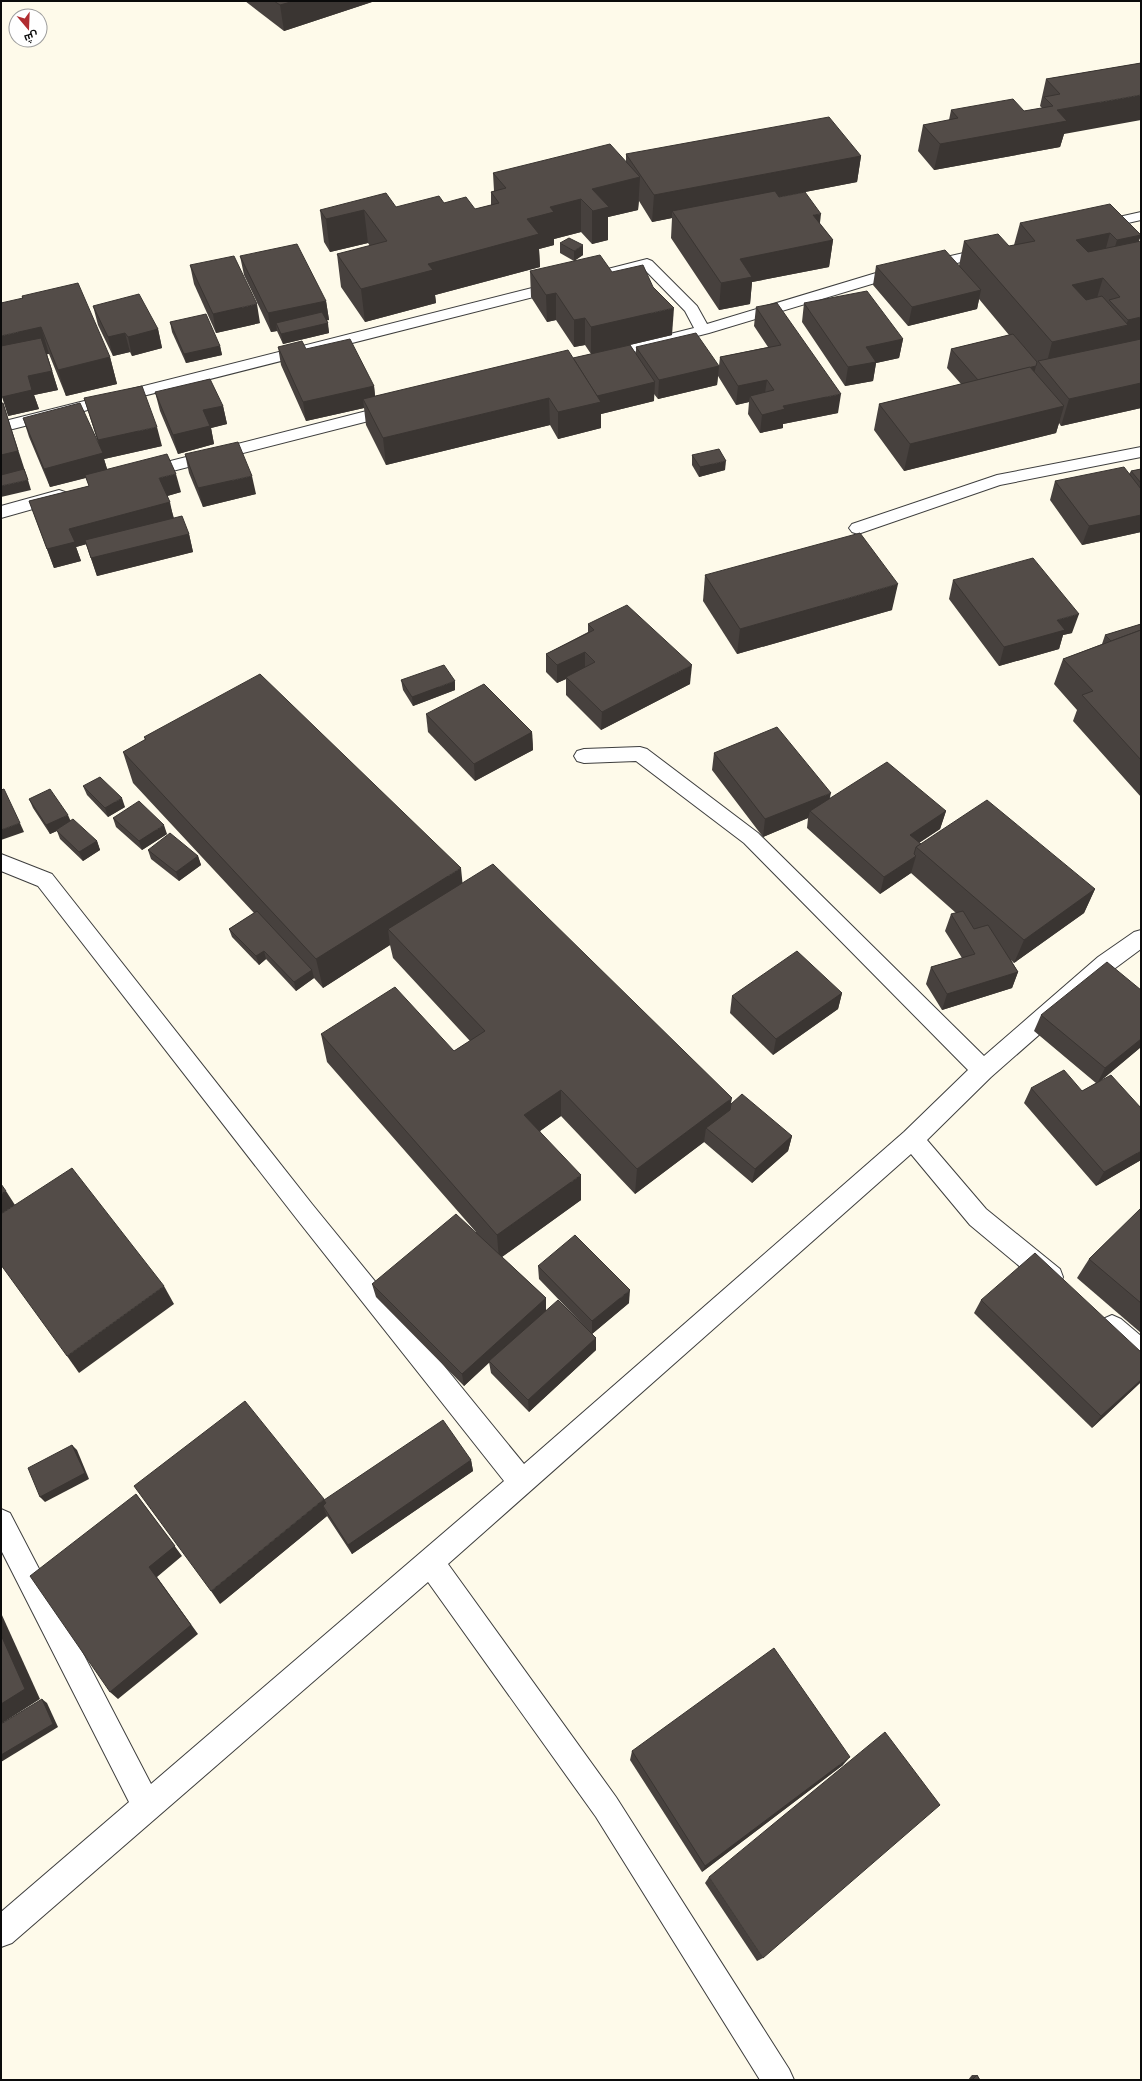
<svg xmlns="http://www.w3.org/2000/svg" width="1142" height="2081" font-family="'Libre Baskerville',Cairo,serif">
<rect width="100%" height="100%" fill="#fefaea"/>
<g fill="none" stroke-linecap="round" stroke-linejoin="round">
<defs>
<g id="street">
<path d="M1141 212V220L1097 230 1092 229 1090 226 1092 223Z"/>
<path d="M990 247 995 248 997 251 995 254 885 280 709 333 610 358H598L596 355 598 352 694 328 685 311 644 269 593 282 588 280 585 277 588 274 647 259 652 261 697 306 707 324 876 273Z"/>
<path d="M560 281 565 283 568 286 565 289 1 432V422Z"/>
<path d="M394 404 400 405 402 409 400 413 145 478 139 477 137 473 139 469Z"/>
<path d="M1141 447V457L1000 485 858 534 852 532 849 528 852 524 997 475Z"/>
<path d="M59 490 65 492 68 496 65 500 1 518V506Z"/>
<path d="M640 747 647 749 758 833 984 1056 1098 957 1134 932 1141 930V949L1114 969 991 1077 927 1140 986 1209 1060 1269 1063 1277 1060 1285 1051 1288 1042 1285 970 1225 911 1154 448 1564 616 1797 789 2069 794 2080H760L596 1817 428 1582 12 1943 1 1947V1912L129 1802 1 1550V1509L10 1513 151 1784 504 1481 296 1218 38 886 1 871V854L52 874 312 1204 524 1464 904 1132 968 1070 744 843 636 761 584 763 577 761 574 756 577 751 584 749Z"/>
<path d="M1112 1315 1121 1319 1141 1336V1363C1126 1357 1106 1342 1100 1327L1103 1319Z"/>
</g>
</defs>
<use href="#street" stroke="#3e3e3e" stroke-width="2"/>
<use href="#street" fill="#fff" fill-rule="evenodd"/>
</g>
<g fill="#47413e">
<path d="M245 1H375L284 31Z"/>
<path d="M1141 63 1064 134 1060 147 934 170 918 151 923 125 949 120 951 110 1024 111 1042 108 1040 106 1046 79Z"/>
<path d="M626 154 861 156 857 182 779 197 820 224 833 240 829 267 752 282 750 304 719 310 671 238 672 218 652 222 639 201 638 210 608 217V240L592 244 581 232 554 239V245L539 249 540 267 435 295 436 303 365 322 341 287 337 254 370 246 368 243 330 252 324 242 320 210 396 207 444 203 475 209 491 205V192L494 191 493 173 626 162Z"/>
<path d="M1020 223 1141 235 1138 242 1141 408 1061 426 1059 423 1056 433 904 471 874 430 879 404 961 384 947 368 951 349 1009 335 979 299 977 309 908 326 873 285 876 266H959L964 241 1009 246 1014 245Z"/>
<path d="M560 243 583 255 574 261 560 253Z"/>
<path d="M240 256 326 301 329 320H327L329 333 283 344 277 331 271 332 244 275Z"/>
<path d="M190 265 260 323 216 333 194 284Z"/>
<path d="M530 271 612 272 672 335 630 345 636 354V347L719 366 720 357 768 347 754 326 756 307 838 413 783 424V428L760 433 748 414 749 402 736 405 718 376 717 385 658 399 654 394V401L601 414V428L558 439 550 425 386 465 366 425 364 408 306 421 281 365 278 347 306 349 374 386 375 396 573 358 591 354 585 345 574 347 556 320 547 322 531 297Z"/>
<path d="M22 296 110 357 117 384 66 396 49 354H47L58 390 34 395 39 409 8 416 22 298Z"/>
<path d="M804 303 903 339 899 358 876 363 873 381 845 386 802 322Z"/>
<path d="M93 306 158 329 162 348 132 356 130 352 113 356 98 325Z"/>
<path d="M170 322 220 346 222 355 186 363 172 332Z"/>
<path d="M155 392 223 406 227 424 211 428 214 444 178 454 160 411Z"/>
<path d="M84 398 162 446 104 459 107 469 181 492 167 496 174 518 189 534 193 552 97 576 86 544 76 547 81 561 54 568 29 501 89 486 86 478 50 487 29 437 23 418 99 446 90 417Z"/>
<path d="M185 454 256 494 203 507 189 473Z"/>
<path d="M692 455 725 470 699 477 692 465Z"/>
<path d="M1141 469V532L1082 545 1050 500 1055 481 1129 474 1131 471Z"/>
<path d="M705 575 892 610 737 654 703 601Z"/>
<path d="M953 580 1072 633 1063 635 1059 649 999 666 949 599Z"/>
<path d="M588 624 690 684 601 730 566 695V679L557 683 546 672V654L588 632Z"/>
<path d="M1141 624V797L1073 721 1077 710 1054 684 1063 659 1102 644 1105 635Z"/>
<path d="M401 680 455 690 413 706 403 690Z"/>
<path d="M426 714 532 732 533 750 475 781 428 732Z"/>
<path d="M144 737 462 883 731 1104 792 1136 788 1151 752 1183 704 1142 635 1194 561 1116 540 1131 581 1200 502 1257 546 1298V1310L587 1329 539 1279 538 1266 629 1303 592 1334 596 1350 529 1412 491 1373 489 1362 464 1386 376 1297 372 1284 476 1232 327 1062 321 1034 454 1051 470 1041 393 958 390 945 323 988 314 978 296 991 266 959 259 965 232 937 229 929 254 913 133 783 123 752 145 740Z"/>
<path d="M714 753 829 798 946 811 940 829 919 843 921 844 1095 889 1084 913 1014 963 1011 960 1018 972 1012 988 942 1010 926 984 931 967 962 958 945 931 951 914 956 913 911 873 880 894 807 828 808 818 763 837 712 770Z"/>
<path d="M83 786 125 807 108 817 87 795Z"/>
<path d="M29 799 70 821 97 841 100 850 83 861 60 839 57 831 50 834 33 808Z"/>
<path d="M113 818 167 834 142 850 116 827Z"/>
<path d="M148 850 198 856 201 865 179 881 151 859Z"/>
<path d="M1141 990V1047L1099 1082 1141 1160 1096 1186 1024 1103 1031 1088 1082 1091 1096 1083 1034 1031 1041 1015Z"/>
<path d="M842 993 838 1009 773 1055 730 1013 732 996Z"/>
<path d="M1141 1209V1333L1077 1278 1089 1259Z"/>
<path d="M981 1300 1141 1352V1382L1092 1428 974 1313Z"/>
<path d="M471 1460 473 1471 352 1554 327 1516 220 1604 324 1500Z"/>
<path d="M632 1751 843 1765 702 1872 630 1760Z"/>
<path d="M709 1877 763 1958 757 1961 705 1883Z"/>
<path d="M972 2075H977L980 2080H968Z"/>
</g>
<g fill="#3a3532">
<path d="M294 1H375L284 31 280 5Z"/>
<path d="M1141 95V120L1064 134 1060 147 934 170 940 144 1057 110Z"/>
<path d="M861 156 857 182 676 217 672 211V218L652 222 654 195Z"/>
<path d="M640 177 638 210 608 217V240L592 244V189Z"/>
<path d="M581 199V232L554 239V245L539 249 540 267 435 295 436 303 365 322 361 289 428 264 527 219 550 207Z"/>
<path d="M364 210 368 243 330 252 326 219Z"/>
<path d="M821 214 818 240 813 215Z"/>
<path d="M1110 233 1101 266 1076 240Z"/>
<path d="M1141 235 1130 268 1107 273 1117 240Z"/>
<path d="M833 240 829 267 752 282 750 304 719 310 721 283 740 259Z"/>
<path d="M583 245V255L574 261V251Z"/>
<path d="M1103 278 1093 311 1072 285Z"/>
<path d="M981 290 977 309 908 326 912 307Z"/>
<path d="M556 293V320L547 322 546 295Z"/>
<path d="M326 301 329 320 279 331 276 323 277 331 271 332 268 313Z"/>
<path d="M257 304 260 323 216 333 213 314Z"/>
<path d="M674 308 672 335 591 354V327Z"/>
<path d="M1141 317V348L1045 370 1052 342 1126 326 1128 320Z"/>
<path d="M585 318V345L574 347V320Z"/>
<path d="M328 323 329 333 283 344 281 334Z"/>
<path d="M41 327 49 354 1 365V336Z"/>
<path d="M158 329 162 348 132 356 128 337Z"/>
<path d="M125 333 130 352 113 356 108 337Z"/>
<path d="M903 339 899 358 876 363 873 381 845 386 848 367 866 347Z"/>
<path d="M220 346 222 355 186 363 184 354Z"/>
<path d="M110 357 117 384 66 396 58 370Z"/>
<path d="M719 366 717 385 658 399 659 380Z"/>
<path d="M1036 366 1031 385 978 380Z"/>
<path d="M52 371 58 390 34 395 39 409 8 416 2 397 28 376Z"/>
<path d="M767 380 764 399 750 396 749 402 736 405 738 386Z"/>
<path d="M655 382 654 401 601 414V428L558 439V412L596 396Z"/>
<path d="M1141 383V408L1061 426 1069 399Z"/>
<path d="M374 386 376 405 363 399 364 408 306 421 303 402Z"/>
<path d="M841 394 838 413 783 424V428L760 433 762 415 783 406Z"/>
<path d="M549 398 550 425 386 465 383 438Z"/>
<path d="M3 403 27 477 1 483V455Z"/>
<path d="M223 406 227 424 211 428 214 444 178 454 173 435 203 410Z"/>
<path d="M1064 406 1056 433 904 471 910 444Z"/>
<path d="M157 427 162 446 104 459 108 472 50 487 44 469 102 453 98 440Z"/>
<path d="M726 461 725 470 699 477 700 467Z"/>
<path d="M176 474 181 492 164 497 159 478Z"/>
<path d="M252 476 256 494 203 507 198 488Z"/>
<path d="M28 480 31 490 1 497V486Z"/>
<path d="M170 502 174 521 76 547 81 561 54 568 47 549 69 529Z"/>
<path d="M1141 515V532L1082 545 1089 526Z"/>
<path d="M189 534 193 552 97 576 91 558Z"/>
<path d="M898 584 892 610 737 654 740 629Z"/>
<path d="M1079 614 1072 633 1063 635 1059 649 999 666 1004 647 1057 620Z"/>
<path d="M585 652V670L566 677V679L557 683V665Z"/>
<path d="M692 665 690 684 601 730 602 712Z"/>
<path d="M455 681V690L413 706 412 697Z"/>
<path d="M532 732 533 750 475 781 474 764Z"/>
<path d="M831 793 827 810 810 811 808 818 763 837 765 819Z"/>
<path d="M122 798 125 807 108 817 105 808Z"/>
<path d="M946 811 940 829 905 852 910 835Z"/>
<path d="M68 815 72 824 50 834 46 825Z"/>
<path d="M20 823 24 832 1 840V830Z"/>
<path d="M164 825 167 834 142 850 139 841Z"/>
<path d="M97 841 100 850 83 861 79 852Z"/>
<path d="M198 856 201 865 179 881 176 872Z"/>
<path d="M916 856 911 873 880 894 884 877Z"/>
<path d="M461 868 464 898 388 929 390 945 323 988 316 959Z"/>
<path d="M1095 889 1084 913 1014 963 1024 940Z"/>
<path d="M264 951 266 959 259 965 256 956Z"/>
<path d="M312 970 314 978 296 991 294 982Z"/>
<path d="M1018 972 1012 988 942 1010 947 994Z"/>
<path d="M842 993 838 1009 773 1055 776 1039Z"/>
<path d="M1141 1039V1047L1097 1084 1105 1068Z"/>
<path d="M561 1090V1116L526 1141 524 1115Z"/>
<path d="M732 1098 727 1125 706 1128 704 1142 635 1194 637 1169Z"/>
<path d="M792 1136 788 1151 752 1183 755 1169Z"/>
<path d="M1141 1151V1160L1096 1186 1104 1172Z"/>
<path d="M581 1175V1200L499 1259 497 1235Z"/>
<path d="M6 1191 15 1205 1 1214V1194Z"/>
<path d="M164 1286 174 1304 79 1373 67 1356Z"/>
<path d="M630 1290 629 1303 592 1334V1321Z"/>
<path d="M546 1298V1311L489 1361 490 1362 464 1386 462 1374Z"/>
<path d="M596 1338V1350L529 1412 528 1400Z"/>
<path d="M1141 1380V1382L1092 1428 1101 1416Z"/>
<path d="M72 1445 77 1450 89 1479 45 1502 40 1497Z"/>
<path d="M471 1460 473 1471 352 1554 348 1545Z"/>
<path d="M136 1494 182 1556 157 1577 198 1634 118 1699 110 1692Z"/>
<path d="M324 1499 330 1514 323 1506 327 1516 220 1604 211 1591Z"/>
<path d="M1 1613 40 1699 1 1724Z"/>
<path d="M42 1699 47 1703 58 1727 1 1762V1755Z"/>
<path d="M850 1757 843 1765 702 1872 705 1866Z"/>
</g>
<g fill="#534c48" stroke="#3a3532">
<path d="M274 1H294L280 5Z"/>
<path d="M1141 63V95L1057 110 1067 121 940 144 923 125 958 118 951 110 1013 99 1024 111 1053 106 1044 97 1060 94 1046 79Z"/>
<path d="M829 117 861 156 654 195 626 154Z"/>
<path d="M610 144 640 177 592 189 609 207 593 211 581 199 550 207 554 212 527 219 539 234 428 264 433 270 361 289 337 254 387 241 364 210 326 219 320 210 386 193 396 207 439 196 444 203 466 197 475 209 499 203 491 192 506 188 493 173Z"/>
<path d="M775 191 779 197 805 192 821 214 813 215 833 240 740 259 752 277 721 283 672 211Z"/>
<path d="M1110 204 1141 235 1117 240 1110 233 1076 240 1088 252 1141 241V317L1128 320 1109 300 1120 297 1103 278 1072 285 1086 300 1102 296 1128 325 1052 342 964 241 998 234 1009 246 1035 241 1020 223Z"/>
<path d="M569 238 583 245 574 251 560 243Z"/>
<path d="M297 244 326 301 268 313 240 256Z"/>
<path d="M945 250 981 290 912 307 876 266Z"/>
<path d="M600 255 612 272 643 265 653 287 674 308 591 327 585 318 574 320 556 293 546 295 530 271Z"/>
<path d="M234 256 257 304 213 314 190 265Z"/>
<path d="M78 283 110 357 58 370 41 327 1 336V303L23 298 22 296Z"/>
<path d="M867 291 903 339 866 347 876 362 848 367 804 303Z"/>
<path d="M139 294 158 329 128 337 125 333 108 337 93 306Z"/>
<path d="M777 303 841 394 783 406 785 409 762 415 750 396 774 390 767 380 738 386 720 357 781 345 756 307Z"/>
<path d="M322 312 328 323 281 334 276 323Z"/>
<path d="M206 314 220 346 184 354 170 322Z"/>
<path d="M696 333 719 366 659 380 636 347Z"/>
<path d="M1013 334 1037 362 1036 366 978 380 951 349Z"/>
<path d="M41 338 52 371 28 376 32 390 2 397 1 395V346Z"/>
<path d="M350 339 374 386 303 402 278 347 302 341 306 349Z"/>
<path d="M1141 339V383L1069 399 1038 361Z"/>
<path d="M630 345 655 382 597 396 573 358Z"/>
<path d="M568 350 601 402 558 412 549 398 383 438 363 399Z"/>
<path d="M1030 367 1064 406 910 444 879 404Z"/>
<path d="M210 379 223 406 203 410 210 426 173 435 155 392Z"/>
<path d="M142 386 157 427 98 440 84 398Z"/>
<path d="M1 403H3L18 451 1 455Z"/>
<path d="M80 403 103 453 44 469 23 418Z"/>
<path d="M238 442 252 476 198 488 185 454Z"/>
<path d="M719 449 726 461 700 467 692 455Z"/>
<path d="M167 454 176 474 159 478 170 502 69 529 75 542 47 549 29 501 89 486 85 475Z"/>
<path d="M1124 467 1141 489V515L1089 526 1055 481Z"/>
<path d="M24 469 28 480 1 486V475Z"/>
<path d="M1141 469V483L1131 471Z"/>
<path d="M182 516 189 534 91 558 85 540Z"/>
<path d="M860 533 898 584 740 629 705 575Z"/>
<path d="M1033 558 1079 614 1057 620 1065 630 1004 647 953 580Z"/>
<path d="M627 605 692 665 602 712 566 677 595 662 585 652 557 665 546 654 594 630 588 624Z"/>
<path d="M1141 624V630L1111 641 1105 635Z"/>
<path d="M1141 630V760L1082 695 1093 691 1063 659Z"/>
<path d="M444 665 455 681 412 697 401 680Z"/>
<path d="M260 674 461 868 316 959 123 752 146 739 144 737Z"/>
<path d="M484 684 532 732 474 764 426 714Z"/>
<path d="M777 727 831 793 765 819 714 753Z"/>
<path d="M887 762 946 811 910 835 921 844 916 847 914 854 916 856 884 877 810 811Z"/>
<path d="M100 777 122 798 105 808 83 786Z"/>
<path d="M4 789 20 823 1 830V790Z"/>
<path d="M50 789 68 815 46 825 29 799Z"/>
<path d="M987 800 1095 889 1024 940 916 847Z"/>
<path d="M139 801 164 825 139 841 113 818Z"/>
<path d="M73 819 97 841 79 852 56 830Z"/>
<path d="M170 833 198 856 176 872 148 850Z"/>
<path d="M493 864 732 1098 637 1169 561 1090 524 1115 581 1175 497 1235 321 1034 395 987 454 1051 485 1031 388 929Z"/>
<path d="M257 911 312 970 294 982 264 951 256 956 229 929Z"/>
<path d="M963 911 974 929 988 925 1018 972 947 994 931 967 975 954 951 914Z"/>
<path d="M797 951 842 993 776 1039 732 996Z"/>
<path d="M1107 962 1141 990V1039L1105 1068 1041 1015Z"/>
<path d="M1064 1070 1082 1091 1111 1075 1141 1108V1151L1104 1172 1031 1088Z"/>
<path d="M742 1094 792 1136 755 1169 706 1128 730 1110 731 1104Z"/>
<path d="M72 1168 164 1286 67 1356 1 1265V1214Z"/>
<path d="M1 1184 6 1191 1 1194Z"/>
<path d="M1141 1208V1303L1089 1259Z"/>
<path d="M456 1214 546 1298 462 1374 372 1284Z"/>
<path d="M575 1235 630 1290 592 1321 538 1266Z"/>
<path d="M1035 1253 1141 1352V1380L1101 1416 981 1300Z"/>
<path d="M558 1300 596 1338 528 1400 489 1361Z"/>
<path d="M245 1401 324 1499 211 1591 134 1486Z"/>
<path d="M443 1420 471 1460 348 1545 323 1506 326 1503 324 1500Z"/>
<path d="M72 1445 85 1473 40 1497 28 1468Z"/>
<path d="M136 1494 175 1546 149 1567 191 1625 110 1692 30 1576Z"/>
<path d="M1 1635 25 1689 1 1704Z"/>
<path d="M774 1648 850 1757 705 1866 632 1751Z"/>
<path d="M42 1699 53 1724 1 1755V1724Z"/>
<path d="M885 1732 940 1805 763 1958 709 1877Z"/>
<path d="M977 2075 980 2080H972Z"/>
</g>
<rect width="1142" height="2081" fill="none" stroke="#0b0b0b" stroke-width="4"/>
<g transform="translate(28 28) rotate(161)"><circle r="19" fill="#ffffff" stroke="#9d9d9d"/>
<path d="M0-3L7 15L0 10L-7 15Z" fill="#b12d31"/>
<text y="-6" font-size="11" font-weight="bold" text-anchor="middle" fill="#0b0b0b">ش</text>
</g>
</svg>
